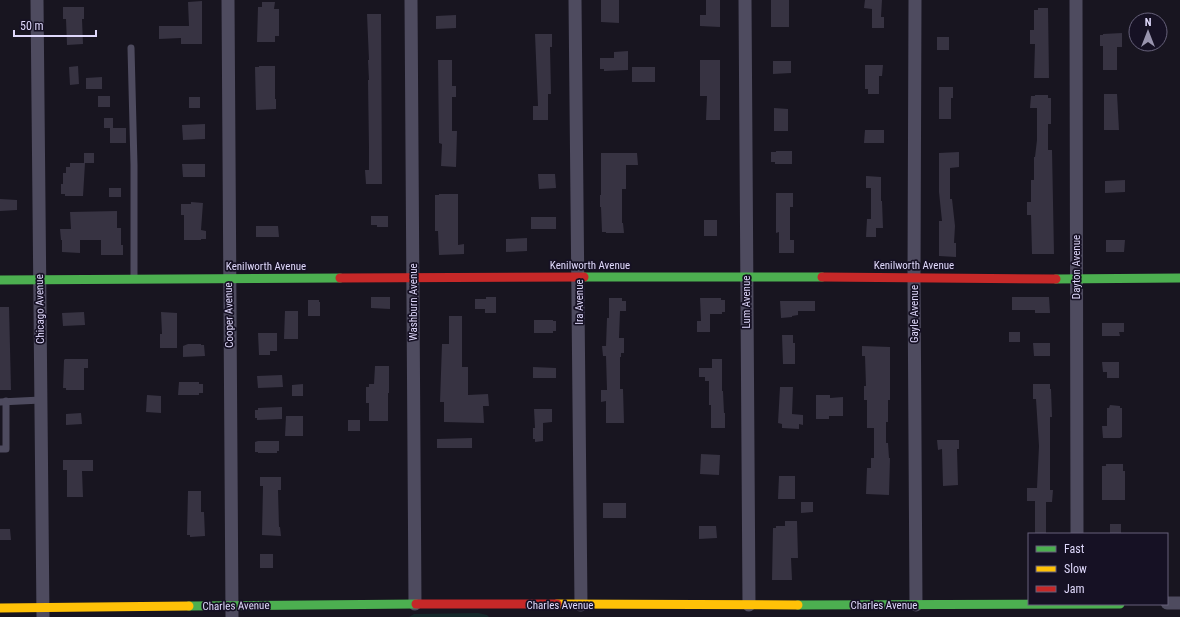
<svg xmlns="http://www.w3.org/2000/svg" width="1180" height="617" font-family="'Roboto Condensed',sans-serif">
<rect width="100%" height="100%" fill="#181520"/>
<path fill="#15292b" d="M478 613 487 615 489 617H409L414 614Z"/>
<g fill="#373342">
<path d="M601 0H619V23L601 22Z"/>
<path d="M706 0H720V27L700 26V15H706Z"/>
<rect x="771" y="0" width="18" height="27"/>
<path d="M865 0H882L881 17H884V28H872V9L864 8Z"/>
<path d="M202 1V44H181V38L159 39V26H189L188 2Z"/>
<path d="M262 2H275L274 9H279V36H275V42H257L258 7H262Z"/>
<path d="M63 7H84V19H82L83 44 67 45 66 19H63Z"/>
<path d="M1038 8H1048L1049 78H1034L1035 44H1030V30H1034V10H1038Z"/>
<path d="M367 14H381L382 184H366L365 170H369V148L368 80H369L368 60H369Z"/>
<path d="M456 15V28L436 29V16Z"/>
<path d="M1122 33V47H1117V70H1103V46H1100V35H1103V34Z"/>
<path d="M535 34H552V47H550L551 94H548V120H533V106H538Z"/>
<rect x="937" y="37" width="12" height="13"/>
<path d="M628 51V70L604 71V69H600V58H614V52Z"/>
<path d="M438 60H452V86H456V97H452V131H457L456 167 441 166 442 144 439 143Z"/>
<path d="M700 60H720V120H706L707 96H700Z"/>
<path d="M773 61H791V73L773 74Z"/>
<path d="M865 65H883L882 76H879V94H868V89H865Z"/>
<path d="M78 66 79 84 70 85 69 67Z"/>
<path d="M259 66H275V99H276V109L256 110 255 67H259Z"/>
<rect x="632" y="67" width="23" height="15"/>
<path d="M102 77V89H86V78Z"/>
<path d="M939 87H953V98H951V119H939Z"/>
<path d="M1104 94H1117L1119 130H1104Z"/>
<path d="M1035 95H1048V98H1051V124H1048V150H1052L1054 254H1032L1031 215H1027V202H1031V180H1034V157H1035L1037 140V108H1030L1031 96H1035Z"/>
<rect x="98" y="96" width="12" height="11"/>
<rect x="189" y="97" width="11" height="11"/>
<path d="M774 108 788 109V131H774Z"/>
<path d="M104 118H113V128H126V143H110V128H104Z"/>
<path d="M205 124V139L183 140 182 125Z"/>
<path d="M865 130H884V143H864Z"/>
<path d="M776 151H792V164H775V162H771V152H776Z"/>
<path d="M959 152V167L950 168V199H952L955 226 954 243H956V257L939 256V221H942L939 192V153Z"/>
<rect x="84" y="153" width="10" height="10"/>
<path d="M601 153H637L638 165H626V189H622V223H623L624 233H606V232H602L601 207H600V195H601Z"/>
<path d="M70 163H85L83 196H65V194H61V184H63V173H66V167H70Z"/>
<path d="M182 164H205V177H183Z"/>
<path d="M538 174H555L556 188 539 189Z"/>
<path d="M866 176 881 177V201H882L883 228H876V237H866L867 219H871V188H866Z"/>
<path d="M1125 180V192L1105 193V181Z"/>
<rect x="109" y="188" width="12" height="9"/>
<path d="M776 193H793V207H790V240H794V253H779V232L776 233Z"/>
<path d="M439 194H458V245L464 244V254L439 255 438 231H435V195H439Z"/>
<path d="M0 199 17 200V210L0 211Z"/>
<path d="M191 202 203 203 201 230 206 231V239H201V240H184V215H181V204H191Z"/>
<path d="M117 211V228H121V245H123V255H101V240H80V253L62 252V240H61L60 229H71L70 212Z"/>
<path d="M371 216H388V227H377V225H371Z"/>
<rect x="531" y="217" width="25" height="12"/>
<rect x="704" y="220" width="13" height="16"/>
<path d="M256 226H278L279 237H256Z"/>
<path d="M527 238V251L506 252V239Z"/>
<path d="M1106 240H1125L1124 252H1106Z"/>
<path d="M371 297H390V309L371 308Z"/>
<path d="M486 297H496V313H485V309H475V299H486Z"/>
<path d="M1012 297H1049L1050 313H1035V310H1012Z"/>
<path d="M609 298H622V301H626V311H620L619 338H624V353H621V357H620V389H623L624 423H606V401L601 402V390H607L606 356H603L602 346H606L607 318H609Z"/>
<path d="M700 298H721V300H725V312H722V314H710V332H697V321H701Z"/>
<path d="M308 300H319V302H320V316H308Z"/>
<path d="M780 301H815V311H798V315L792 316V317L781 318Z"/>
<path d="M0 307H9L11 390H0Z"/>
<path d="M285 311H298V339H284Z"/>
<path d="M84 312 85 325 63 326 62 313Z"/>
<path d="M161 312 177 313V348H160V334H162Z"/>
<path d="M449 316H462V367H468V395L488 394 489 406H483L484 423 444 422V402H440L442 344H449Z"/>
<path d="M534 320H553V321H556V331H553V333H534Z"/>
<path d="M1102 323H1124V332H1119L1120 336H1102Z"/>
<rect x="1009" y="332" width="11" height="10"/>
<path d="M258 333H277V351H270V355H259Z"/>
<path d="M782 335H793V343H795V364H783Z"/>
<path d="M1033 343H1050V356H1034Z"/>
<path d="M188 344H201V345H204L205 356 183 357V346Z"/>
<path d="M862 346 890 347V400H888V422H886V443H888L889 458H890L889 495 866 494 867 468H871V458H874V428H867V400H864V386H866L865 356H862Z"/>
<path d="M65 359H88V368H84V390H66V388H63L64 360Z"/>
<path d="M712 359H722V391H723L724 413H725V428H711V405H709V381H705V377H699V368H712Z"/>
<path d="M1102 362H1119V378H1107V372H1103Z"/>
<path d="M375 366H389V393H388V421H369V403H366V387H369V384H374Z"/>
<path d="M533 367 556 368V378H533Z"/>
<path d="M282 375 283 387 258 388 257 376Z"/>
<path d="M179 382H199V384H203V393H199V395H178Z"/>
<path d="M303 384V396H292V385Z"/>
<path d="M1033 384H1050V389H1051L1052 417H1050V490H1053L1052 502H1046V534H1035V501H1027V488H1037L1039 446 1036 399H1033Z"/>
<path d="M780 387H793L792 414 803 415V425L799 424V429L782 428V424L778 423Z"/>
<path d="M147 395 161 396V413L146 412Z"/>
<path d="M816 395H830V398L843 397V416H829V419H816Z"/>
<path d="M1110 405 1120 406V408H1122V437L1120 438H1103L1102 426H1107V408H1109Z"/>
<path d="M282 407V419L257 420V418H255V410H258V408Z"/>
<path d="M534 409H552V422L543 423V441L535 442V439H533V428H535Z"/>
<path d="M81 413 82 424 66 425V414Z"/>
<path d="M286 416H303V436H285Z"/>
<rect x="348" y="420" width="12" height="11"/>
<path d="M472 438V448H437V439Z"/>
<path d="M937 440H959V449H957L958 485 943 486 942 449 938 450Z"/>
<path d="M258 441H279V451H277V453H258V452H255V442Z"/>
<path d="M701 454 720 455 719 475 700 474Z"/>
<path d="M63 460H93V471H82L83 497H67V470H63Z"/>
<path d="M1106 464H1123V471H1125V500H1102V466H1106Z"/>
<path d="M779 476H795V499H778Z"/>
<path d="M260 477H281V490H278L279 527H280L281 536 262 535 263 486H260Z"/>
<path d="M188 491H201V512H204L205 536 190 537V535H187Z"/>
<path d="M801 502H813V512L801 513Z"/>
<rect x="603" y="503" width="23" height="15"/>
<path d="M785 521H797L798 558H791L792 580H772L773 528H776V526H785Z"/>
<rect x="1110" y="524" width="11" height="10"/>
<path d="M699 526H716L717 538 699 539Z"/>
<path d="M0 529H10L11 540H0Z"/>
<rect x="260" y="554" width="13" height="14"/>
</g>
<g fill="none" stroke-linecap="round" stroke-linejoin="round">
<g stroke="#4e4b5f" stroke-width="7">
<path d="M131 48 134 165V279"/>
<path d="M0 402 41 400"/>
<path d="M0 449H6V401"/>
</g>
<g stroke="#4e4b5f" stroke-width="13">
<path d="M37 0 43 617"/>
<path d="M228 0 232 617"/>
<path d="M411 0 415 604"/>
<path d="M575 0 581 605"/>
<path d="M745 0 749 605"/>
<path d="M915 0 914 277 916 605"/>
<path d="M1076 0 1077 534"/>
<path d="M1167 603H1180"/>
</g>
<g stroke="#4caf50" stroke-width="9">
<path d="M584 277H822"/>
<path d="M1056 279 1180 278"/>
<path d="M0 280 340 278"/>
<path d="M798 605 1120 604"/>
<path d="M189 606 416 604"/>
</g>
<g stroke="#ffc107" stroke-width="9">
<path d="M557 604 798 605"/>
<path d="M0 608 189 606"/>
</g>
<g stroke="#c62828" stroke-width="9">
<path d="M822 277 1056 279"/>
<path d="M340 278 584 277"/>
<path d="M416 604H557"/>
</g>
</g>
<g text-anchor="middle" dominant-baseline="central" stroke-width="3.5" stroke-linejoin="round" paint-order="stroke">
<g font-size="11" fill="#dfd8fb" stroke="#161124">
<text x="590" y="265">Kenilworth Avenue</text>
<text x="914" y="265">Kenilworth Avenue</text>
<text x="266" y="266">Kenilworth Avenue</text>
<text transform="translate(1076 267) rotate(-90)">Dayton Avenue</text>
<text transform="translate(413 302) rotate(-90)">Washburn Avenue</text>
<text transform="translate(579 302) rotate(-90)">Ira Avenue</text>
<text transform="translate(746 302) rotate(-90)">Lum Avenue</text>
<text transform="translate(40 309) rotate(-91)">Chicago Avenue</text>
<text transform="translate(914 314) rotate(-90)">Gayle Avenue</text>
<text transform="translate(229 315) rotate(-91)">Cooper Avenue</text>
<text x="560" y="605">Charles Avenue</text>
<text x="884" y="605">Charles Avenue</text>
<text transform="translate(236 606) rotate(-1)">Charles Avenue</text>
</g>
</g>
<rect x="1028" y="533" width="140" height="72" fill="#161124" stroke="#66617a"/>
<rect x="1036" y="546" width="20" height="6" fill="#4caf50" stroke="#66617a"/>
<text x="1064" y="553" font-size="12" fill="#dfd8fb">Fast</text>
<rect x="1036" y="566" width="20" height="6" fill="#ffc107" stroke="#66617a"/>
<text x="1064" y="573" font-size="12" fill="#dfd8fb">Slow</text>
<rect x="1036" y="586" width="20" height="6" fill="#c62828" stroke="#66617a"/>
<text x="1064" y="593" font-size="12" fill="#dfd8fb">Jam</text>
<g transform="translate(1148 32)"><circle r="19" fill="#161124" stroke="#66617a"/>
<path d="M0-3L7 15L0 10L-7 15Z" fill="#9994ae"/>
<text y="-6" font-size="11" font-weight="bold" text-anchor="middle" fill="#dfd8fb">N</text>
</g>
<path d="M14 30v6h82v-6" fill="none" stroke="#dfd8fb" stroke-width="2"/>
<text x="20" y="30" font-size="12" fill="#dfd8fb" stroke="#161124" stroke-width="3" paint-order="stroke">50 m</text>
</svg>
